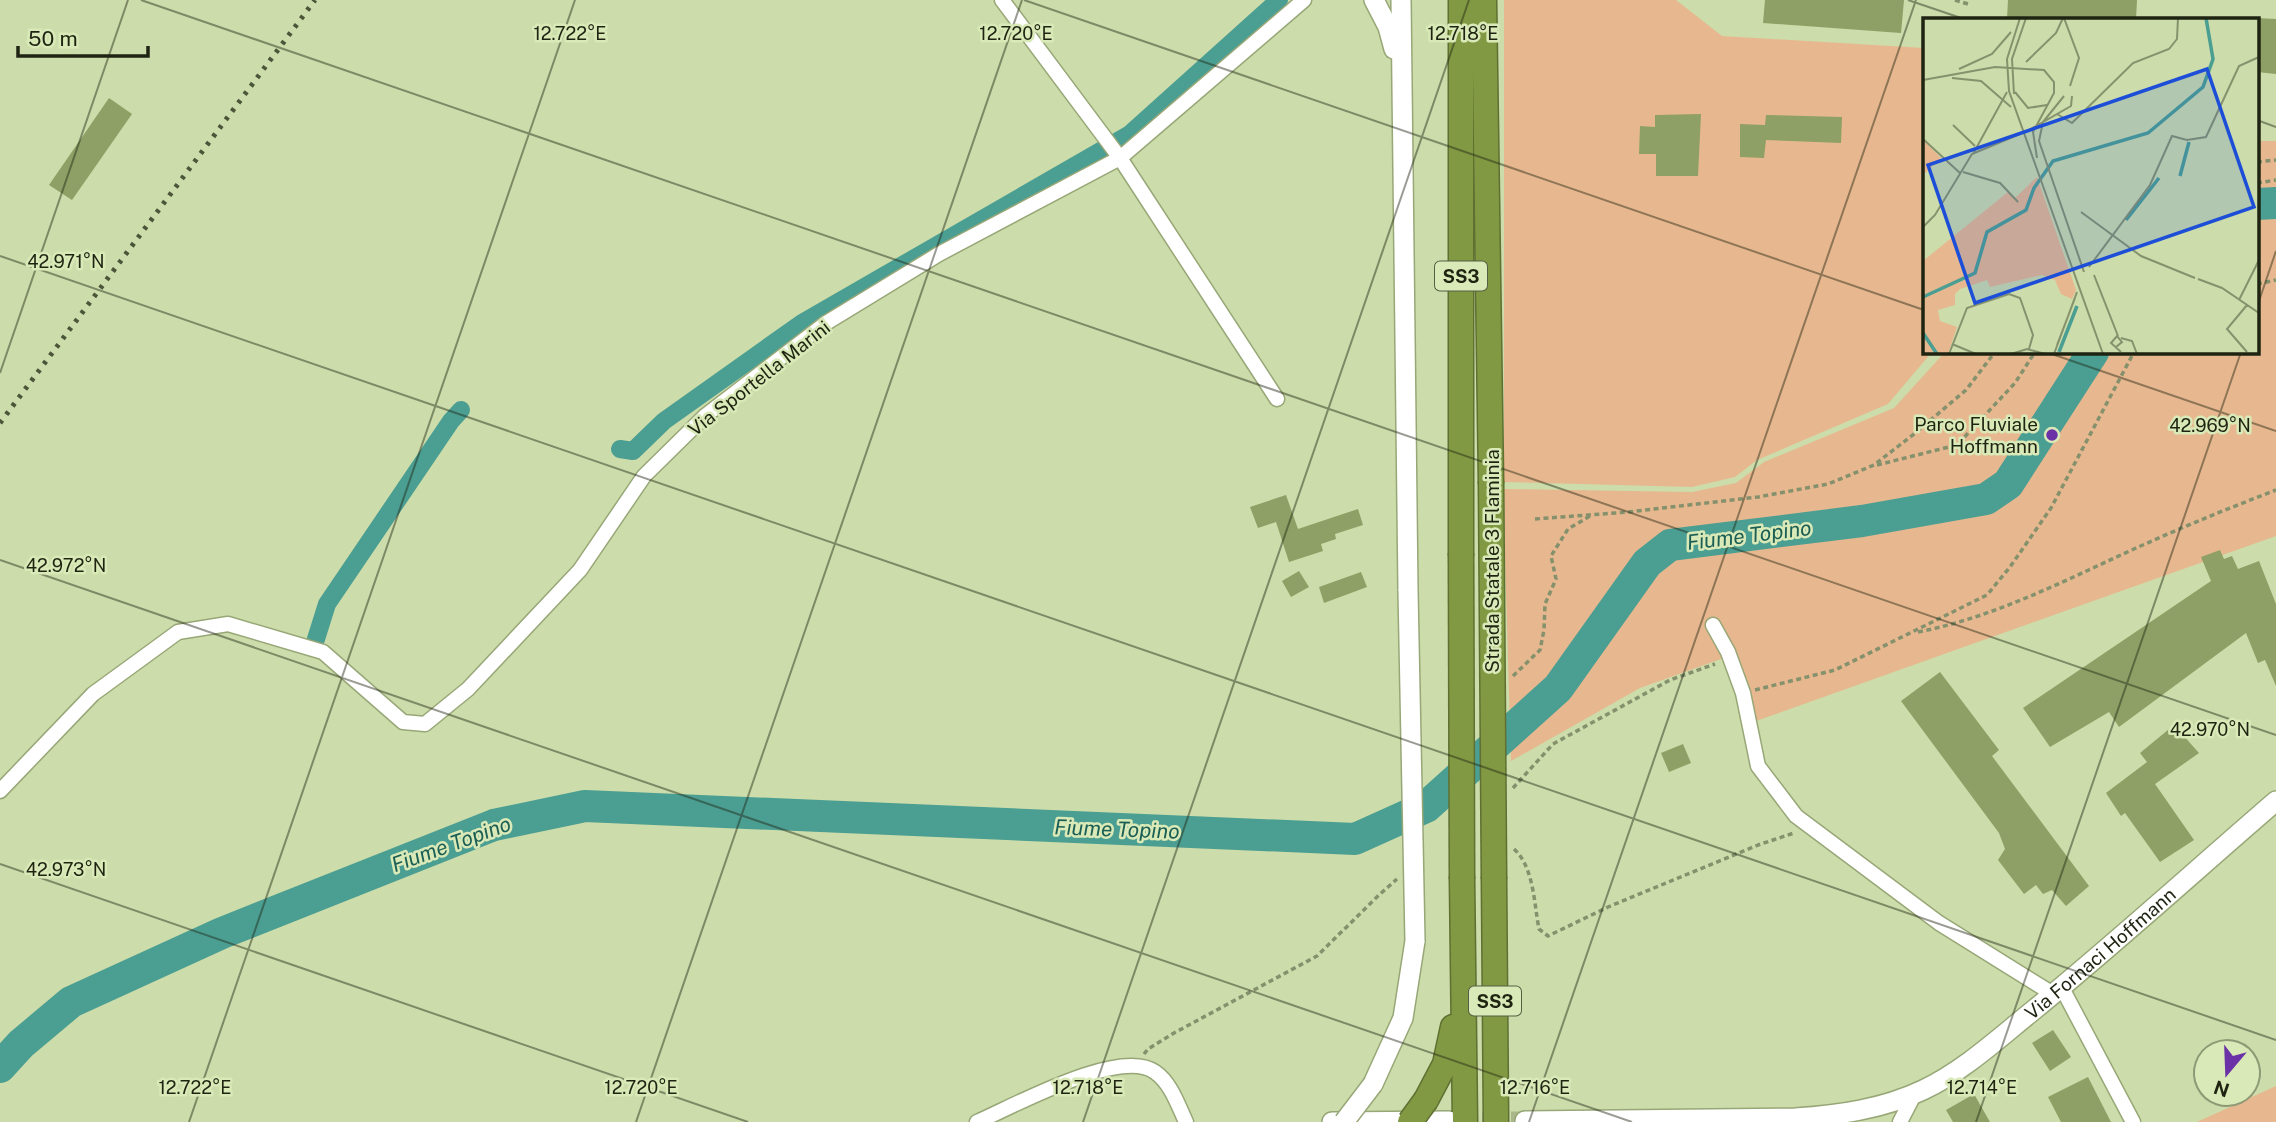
<svg xmlns="http://www.w3.org/2000/svg" width="2276" height="1122" font-family="'Public Sans',sans-serif">
<rect width="100%" height="100%" fill="#ccdcaa"/>
<g fill="#e7b88f">
<path d="M1504 0H1676L1722 36 1924 48V352H1932L1888 404 1757 460 1735 477 1692 487 1504 482Z"/>
<path d="M2257 141H2276V536L1756 721 1735 654 1640 688 1511 761 1503 489 1692 492 1736 483 1764 462 1894 408 1945 352H2257Z"/>
<path d="M2276 1086V1122H2197Z"/>
</g>
<g fill="none" stroke-linecap="round" stroke-linejoin="round">
<g stroke="#4b9e92" stroke-width="18">
<path d="M620 449 633 451 664 421 802 323 1130 134 1279 0"/>
<path d="M316 639 327 604 451 421 461 410"/>
</g>
<g stroke="#4b9e92" stroke-width="32">
<path d="M2257 204 2276 203"/>
<path d="M0 1067 21 1044 71 1002 222 933 494 825 585 806 1355 839 1426 807 1558 688 1647 563 1670 545 1862 521 1986 499 2008 484 2093 352"/>
</g>
</g>
<g fill="#8ea065">
<path d="M1765 0H1904L1901 33 1763 23Z"/>
<path d="M2008 0H2137L2136 19H2007Z"/>
<path d="M2257 18 2276 19V74L2257 72Z"/>
<path d="M109 98 132 114 72 200 49 185Z"/>
<path d="M1701 114 1698 176H1656V154H1639L1640 126 1655 127V115Z"/>
<path d="M1766 115 1842 117 1841 143 1766 140 1764 158 1740 157V124L1765 125Z"/>
<path d="M1286 495 1298 529 1358 509 1363 525 1335 534 1336 539 1321 544 1323 551 1289 562 1276 522 1258 528 1250 507Z"/>
<path d="M2220 550 2224 559 2232 556 2238 569 2259 561 2276 604V686L2265 660 2258 663 2246 633 2119 727 2109 712 2050 747 2023 708 2211 581 2201 557Z"/>
<path d="M1299 571 1309 587 1291 597 1282 581Z"/>
<path d="M1361 572 1367 587 1324 603 1319 587Z"/>
<path d="M1940 672 1999 750 1992 756 2089 886 2066 906 2052 890 2043 894 2036 885 2024 894 1998 860 2005 849 1999 833 1901 701Z"/>
<path d="M2174 725 2199 753 2155 784 2194 840 2160 862 2125 813 2121 816 2106 793 2147 762 2140 753Z"/>
<path d="M1683 744 1691 763 1669 772 1661 753Z"/>
<path d="M2053 1030 2071 1057 2050 1071 2032 1043Z"/>
<path d="M2088 1077 2111 1122H2061L2048 1097Z"/>
<path d="M1974 1094 1990 1122H1953L1946 1110Z"/>
</g>
<g fill="none" stroke-linecap="round" stroke-linejoin="round">
<path stroke="#a9b78b" stroke-width="19" stroke-dasharray="19 10" stroke-linecap="butt" d="M1453 1121H1525"/>
<defs>
<g id="street">
<path d="M1002 0 1120 158 1277 399"/>
<path d="M1713 625 1728 652 1743 693 1758 766 1796 816 1939 923 2053 994"/>
<path d="M0 791 93 694 178 632 228 624 323 652 403 722 425 724 468 689 580 570 644 476 705 416 826 323 939 254 1120 158 1304 0"/>
<path d="M2062 988 2133 1122"/>
<path d="M977 1122C1014 1106 1120 1047 1155 1072 1171 1083 1178 1105 1186 1122"/>
<path d="M1900 1122 1915 1093"/>
</g>
<g id="secondary">
<path d="M1374 0 1388 27 1394 49"/>
<path d="M1401 0 1408 591"/>
<path d="M1373 1084 1403 1018 1415 941"/>
<path id="s1" d="M1525 1121 1795 1118C1839 1115 1883 1109 1923 1090 1965 1070 2000 1037 2035 1009 2117 942 2196 870 2276 801"/>
<path d="M1332 1122 1449 1121"/>
</g>
<g id="highway">
<path d="M1484 0 1491 481"/>
<path d="M1461 553V0"/>
<path d="M1462 879 1465 1122"/>
<path d="M1494 879 1496 1122"/>
<path d="M1426 1100 1445 1064 1453 1027"/>
</g>
</defs>
<use href="#street" stroke="#98a777" stroke-width="17"/>
<use href="#secondary" stroke="#98a777" stroke-width="22"/>
<use href="#highway" stroke="#5f7032" stroke-width="27"/>
<g stroke="#85916c" stroke-width="3.5" stroke-dasharray="5 3.5" stroke-linecap="butt">
<path d="M1955 0 1968 4"/>
<path d="M2257 162 2276 160"/>
<path d="M2257 183 2276 180"/>
<path d="M2257 284 2276 280"/>
<path d="M1877 465 1957 445 2015 383 2035 352"/>
<path d="M1535 519 1628 512 1758 497 1828 484 1874 465 1914 434 1966 390 1995 352"/>
<path d="M1918 632C1990 618 2056 585 2123 554 2173 531 2224 510 2276 490"/>
<path d="M1513 676 1540 650 1544 630 1545 604 1556 579 1551 556 1568 529 1590 516"/>
<path d="M1755 690 1835 670 1987 595 2010 567 2051 508 2134 352"/>
<path d="M1513 788 1553 744 1670 680 1715 664"/>
<path d="M1514 849C1534 867 1534 904 1539 929L1548 936 1608 907 1758 845 1794 833"/>
<path d="M1144 1054 1148 1049 1174 1033 1317 956 1379 895 1397 879"/>
</g>
<use href="#street" stroke="#fff" stroke-width="14"/>
<use href="#secondary" stroke="#fff" stroke-width="19"/>
<use href="#highway" stroke="#829943" stroke-width="24"/>
<path stroke="#4c5439" stroke-width="5" stroke-dasharray="3.5 7" stroke-linecap="butt" d="M0 423 315 0"/>
<defs>
<g id="secondary-bridge">
<path d="M1408 591 1415 941"/>
<path d="M1344 1122 1373 1084"/>
</g>
<g id="highway-bridge">
<path d="M1491 481 1494 879"/>
<path d="M1461 553 1462 879"/>
<path d="M1410 1122 1426 1100"/>
</g>
</defs>
<use href="#secondary-bridge" stroke="#98a777" stroke-width="22" stroke-linecap="butt"/>
<use href="#highway-bridge" stroke="#5f7032" stroke-width="27" stroke-linecap="butt"/>
<use href="#secondary-bridge" stroke="#fff" stroke-width="19"/>
<use href="#highway-bridge" stroke="#829943" stroke-width="24"/>
</g>
<path fill="none" stroke="#1e2411" stroke-width="2" stroke-opacity="0.45" d="M141 0 2276 735M1024 0 1924 310M1908 0 1964 19M2257 120 2276 127M0 256 2276 1040M2257 307 2276 251M2046 352 2276 431M0 373 128 0M0 560 1632 1122M0 864 748 1122M189 1122 575 0M636 1122 1022 0M1083 1122 1469 0M1529 1122 1916 0M1976 1122 2241 352"/>
<circle fill="#6b31a7" stroke="#d9e9b7" stroke-width="2.5" cx="2052" cy="435" r="7"/>
<g text-anchor="middle" dominant-baseline="central" stroke-width="5" stroke-linejoin="round" paint-order="stroke">
<g fill="#d9e9b7" stroke="#565f43" stroke-width="2">
<rect x="1435" y="261.5" width="52" height="29" rx="5"/>
<rect x="1469" y="986.5" width="52" height="29" rx="5"/>
</g>
<g font-size="18" font-weight="bold" fill="#1e2411">
<text x="1461" y="276">SS3</text>
<text x="1495" y="1001">SS3</text>
</g>
<g font-size="19" fill="#1e2411" stroke="#d9e9b7">
<text transform="translate(759 378) rotate(-38)">Via Sportella Marini</text>
<text transform="translate(1492 561) rotate(-90)">Strada Statale 3 Flaminia</text>
<text stroke="none"><textPath href="#s1" startOffset="626">Via Fornaci Hoffmann</textPath></text>
</g>
<g font-size="19" fill="#1e2411" stroke="#d9e9b7" text-anchor="end">
<text x="2038" y="424">Parco Fluviale<tspan x="2038" dy="22">Hoffmann</tspan></text>
</g>
<g font-size="21" font-style="italic" fill="#1b5f55" stroke="#d9e9b7">
<text transform="translate(1749 535) rotate(-7)">Fiume Topino</text>
<text transform="translate(1117 829) rotate(2)">Fiume Topino</text>
<text transform="translate(451 844) rotate(-20)">Fiume Topino</text>
</g>
</g>
<g transform="translate(1923 18)">
<rect width="336" height="336" fill="#ccdcaa"/>
<path d="M0 122 18 140 0 157ZM114 159 153 272 149 281 138 276 132 262 119 257 67 269 64 262 37 271 32 276V287L15 292 17 303 34 309 25 336H0V243L85 174 91 181Z" fill="#e7b88f"/>
<path fill="none" stroke="#4b9e92" stroke-width="3.5" d="M257 158 266 124M203 202 236 160M0 279 52 255 64 214 103 192 111 170 130 143 225 115 280 69 290 41 283 0M0 315 14 336M136 334 154 288"/>
<path fill="none" stroke="#86926d" stroke-width="2" d="M97 0 84 41 86 73 180 336M141 0 156 40 147 68M103 44 133 15 140 0M36 51 69 36 88 14M29 60 58 63 88 89M0 62 72 49 121 52 131 64V75L110 114 114 140M92 74 105 90 124 87M91 76 89 41 103 0M141 78 120 104 116 123 161 254M134 96 149 105 210 45 246 31 254 21 255 0M30 107 52 128M106 112 148 88 149 78M0 121 37 155M50 136 84 74M40 154 77 165 95 184M158 194 218 238 272 260M0 209 12 197 49 136 97 116M166 249 227 167 249 118 264 122 283 119 316 48 336 39M171 257 195 318M275 261 299 270 336 295M316 282 336 242M324 287 304 311 324 334M198 320 209 323 214 336M29 326 53 336M134 327 152 280M193 329 199 324 194 318 188 325 198 334M26 336 44 290 86 276 97 280 110 317 106 331M88 336 104 331 122 336M131 336 154 274"/>
<path fill="#1d4ed8" fill-opacity="0.15" stroke="#1d4ed8" stroke-width="3.5" d="M284 51 331 189 52 285 5 147Z"/>
<rect width="336" height="336" fill="none" stroke="#1e2411" stroke-width="3.5"/>
</g>
<g font-size="18" text-anchor="middle" fill="#1e2411" stroke="#d9e9b7" stroke-width="5" stroke-linejoin="round" paint-order="stroke">
<text x="570" y="40">12.722°E</text>
<text x="1016" y="40">12.720°E</text>
<text x="1463" y="40">12.718°E</text>
<text x="66" y="268">42.971°N</text>
<text x="2210" y="432">42.969°N</text>
<text x="66" y="572">42.972°N</text>
<text x="2210" y="736">42.970°N</text>
<text x="66" y="876">42.973°N</text>
<text x="195" y="1094">12.722°E</text>
<text x="641" y="1094">12.720°E</text>
<text x="1088" y="1094">12.718°E</text>
<text x="1535" y="1094">12.716°E</text>
<text x="1982" y="1094">12.714°E</text>
</g>
<g transform="translate(2227 1073) rotate(199)"><circle r="33" fill="#d9e9b7" stroke="#8e9a75" stroke-width="2"/>
<path d="M0-5L12 26L0 18L-12 26Z" fill="#6b31a7"/>
<text y="-10" font-size="19" font-weight="bold" text-anchor="middle" fill="#1e2411">N</text>
</g>
<path d="M18 46v10h130v-10" fill="none" stroke="#1e2411" stroke-width="3.5"/>
<text x="28" y="46" font-size="21" fill="#1e2411" stroke="#d9e9b7" stroke-width="5" paint-order="stroke">50 m</text>
</svg>
